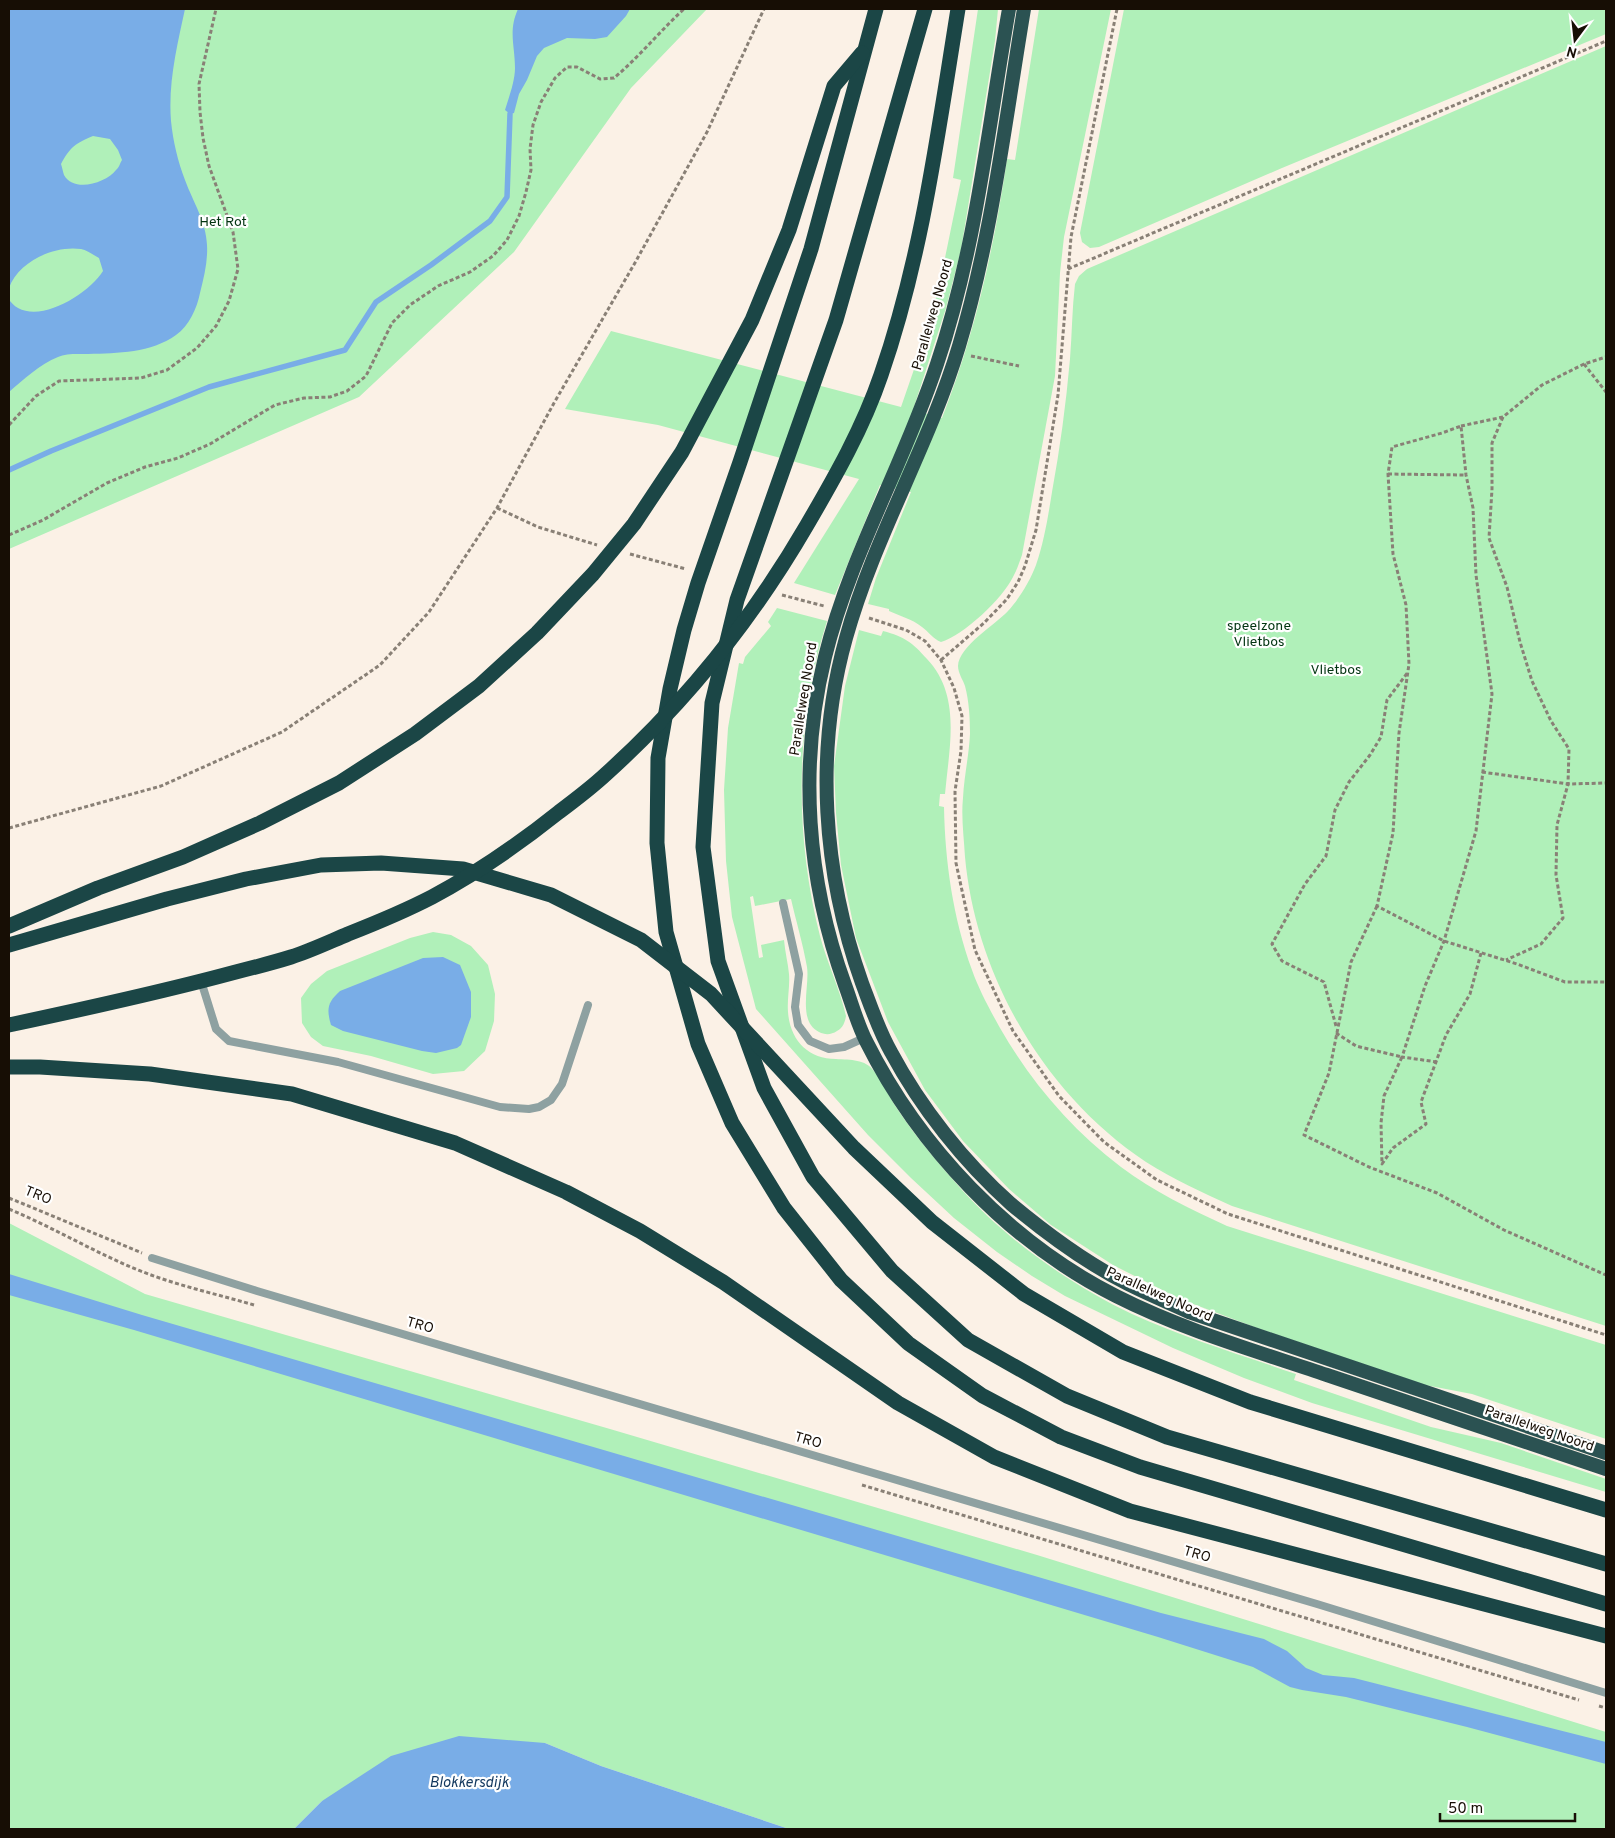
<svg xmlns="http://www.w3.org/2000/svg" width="1615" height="1838" font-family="Overpass,sans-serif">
<rect width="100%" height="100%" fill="#fbf1e6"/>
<g fill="#b0f0b9">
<path d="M9 9H707L631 88 514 252 359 397 9 549Z"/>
<path d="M978 9H998L995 41 961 250 946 308 913 410 942 418C975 334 994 248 1007 159L1015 160 1039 9H1111L1064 237 1060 273 1055 376 1022 555C1019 563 1017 570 1013 577 1003 598 963 636 941 642 933 639 929 632 922 627 912 619 900 616 889 611V609L868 604 876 578 911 492 880 485 835 595 794 583 859 479 658 425 565 409 611 331 901 407 920 352 939 287 961 180 953 178Z"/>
<path d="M1124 9H1606V34L1282 168 1099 247 1090 248 1082 242 1080 233Z"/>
<path d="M1606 46V1326L1232 1206C1203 1193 1173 1179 1146 1162 1045 1095 976 977 965 857 964 838 961 817 963 798 964 777 969 755 970 734 970 718 969 701 965 686 963 680 958 673 958 666 959 646 995 625 1008 611 1019 599 1030 581 1036 565 1044 542 1048 517 1052 492 1060 448 1066 404 1070 359 1072 334 1072 309 1075 284L1079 276 1087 269Z"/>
<path d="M777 608 827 621C795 723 794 833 820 936 827 963 840 989 846 1016 845 1022 843 1028 837 1031 831 1035 825 1035 819 1032 797 1021 810 986 807 967 803 944 796 921 791 899L755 906 753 896 750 897 759 958 763 957 761 945 784 940C785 952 788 963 789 974 790 987 787 999 788 1012 790 1040 808 1059 836 1059 851 1060 865 1059 874 1071 883 1082 888 1095 896 1107 915 1136 938 1163 962 1190 1007 1240 1071 1285 1132 1314 1185 1338 1241 1355 1296 1374L1294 1380 1431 1427 1501 1443 1606 1479V1492L1312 1403 1244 1378 1173 1348 1065 1296 1032 1276 997 1252 954 1218 911 1178 868 1135 756 1009 732 917 726 861 724 790 728 728 739 663 743 664 745 657 771 626 768 622Z"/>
<path d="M859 630 881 636 883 631C905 637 912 642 927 659 962 696 949 748 945 794H940L939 806 944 807C945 862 953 918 972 970 979 990 990 1010 1000 1028 1031 1082 1071 1129 1121 1167 1153 1191 1190 1209 1227 1226L1606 1345V1439L1472 1394 1425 1385 1257 1328 1180 1299 1113 1265 1051 1225 1009 1189 963 1141 925 1090 888 1022 856 938 841 865 836 813 834 766 845 686Z"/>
<path d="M433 932 451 935 471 946 488 965 495 994 494 1021 485 1051 464 1071 433 1074 371 1056 323 1046 311 1037 302 1023 301 998 311 984 327 971 410 938Z"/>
<path d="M9 1223 145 1294 610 1429 1037 1555 1606 1732V1829H789L601 1766 545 1743 322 1801 294 1829H9Z"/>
</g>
<g fill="#79ade7" fill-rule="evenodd">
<path d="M9 9H185C177 46 168 83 171 121 173 141 178 162 185 180 193 202 206 221 207 245 208 261 204 277 200 293 197 308 189 326 176 335 151 353 118 353 88 354 79 354 66 353 58 357 40 364 23 380 9 392V300C11 302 14 306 18 308 44 322 89 293 103 271L99 258C93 255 87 250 81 249 54 245 18 262 9 288ZM93 136 110 139 118 150 122 160C120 163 119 168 116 170 106 183 74 193 64 175 63 172 62 167 61 164 70 147 76 143 93 136Z"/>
<path d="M518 9H630L626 16 607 37 595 39 567 38 544 48 537 56 527 80 519 94 514 113 510 114 505 110C509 97 515 81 515 68 515 46 508 31 518 9Z"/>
<path d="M443 957 460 965 471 992V1017L461 1045 457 1048 436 1053 422 1051 343 1031 331 1025C326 1008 328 1002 340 991L423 958Z"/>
<path d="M9 1274 142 1315 1161 1613 1264 1639 1287 1651 1306 1668 1323 1675 1354 1678 1606 1742V1764L1467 1727 1346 1697 1302 1690 1290 1687 1253 1667 1158 1637 134 1330 9 1295Z"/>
<path d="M459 1736 545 1743 601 1766 789 1829H294L322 1801 391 1756Z"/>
</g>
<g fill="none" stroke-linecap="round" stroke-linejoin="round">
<path stroke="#79ade7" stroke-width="5.5" d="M9 470 51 451 209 387 345 350 376 302 431 265 490 221 507 197 510 114"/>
<g stroke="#898076" stroke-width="3" stroke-dasharray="4 2.5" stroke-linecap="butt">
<path d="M1068 269 1606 41"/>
<path d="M971 356 1019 366"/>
<path d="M1584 364 1606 392"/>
<path d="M1503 417 1492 443V489L1489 538 1507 587 1520 642 1532 681 1551 721 1569 749 1568 784 1557 825 1556 875 1563 918 1541 944 1506 960"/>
<path d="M9 425 36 396 59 381 141 378 167 370 197 348 216 326 229 301 238 269 233 232 209 166 203 138 200 112 199 84 216 9"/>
<path d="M1461 426 1503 417 1542 385 1584 364 1606 357"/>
<path d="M1388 474 1466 475"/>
<path d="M497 508 538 527 597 545"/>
<path d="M9 535 43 520 107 483 145 467 178 458 210 444 275 405 304 398 330 397 347 391 366 376 392 323 410 305 438 286 470 272 493 256 507 240 519 216 526 192 531 170 530 149 533 125 541 102 555 78 567 67H577L600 79 614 78C639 57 660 31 684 9"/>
<path d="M630 554 686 569"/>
<path d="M782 595 824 606"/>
<path d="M869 618 906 630 925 641 941 660 954 688 962 716 961 751 955 791 956 863 975 950 1013 1031 1059 1096 1104 1142 1157 1180 1228 1214 1606 1335"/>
<path d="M941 660 984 623 1007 599 1018 582 1025 566 1036 530 1058 395 1071 237 1117 9"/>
<path d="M1482 772 1568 784 1606 783"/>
<path d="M9 828 161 786 282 732 380 665 429 612 497 508 554 403 636 261 707 132 764 9"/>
<path d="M1377 906 1351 962 1329 1073 1304 1135 1369 1167 1437 1193 1504 1230 1606 1275"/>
<path d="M1336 1026 1324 982 1282 961 1272 944 1305 884 1326 856 1335 810 1349 782 1370 755 1381 737 1387 700 1408 672"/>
<path d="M1336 1033 1356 1046 1402 1057 1384 1096 1381 1123 1382 1164 1393 1148 1426 1124 1421 1102 1446 1035 1470 994 1481 953"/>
<path d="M1437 1062 1402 1057 1425 986 1444 941 1476 831 1492 694 1476 575 1473 508 1466 475 1461 426 1442 433 1392 447 1388 474 1393 554 1406 605 1409 664 1399 733 1393 833 1377 906 1444 941 1517 964 1565 982H1606"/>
<path d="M9 1198 142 1253"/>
<path d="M9 1209C57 1229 102 1257 151 1275 184 1287 220 1295 254 1305"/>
<path d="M862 1485 1579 1700"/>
<path d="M1599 1706 1606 1708"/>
</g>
<g stroke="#8ea1a1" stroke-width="8">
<path d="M783 903 799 974 795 1007 798 1025 810 1041 829 1049 844 1047 864 1038"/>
<path d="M201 981 216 1029 229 1041 338 1062 500 1107 529 1109 539 1107 551 1100 562 1084 588 1005"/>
<path d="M152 1258 257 1291 1317 1604 1606 1693"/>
</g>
<g stroke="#2b5252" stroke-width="14">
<path d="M1009 9C988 128 976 249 937 364 904 464 850 555 825 657 798 767 807 880 845 985 852 1004 857 1023 866 1041 919 1147 1009 1242 1116 1296 1183 1330 1256 1351 1327 1375 1420 1407 1513 1437 1606 1469"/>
<path d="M1024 9C1005 122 992 236 959 346 929 446 874 537 846 638 814 752 823 873 862 983 871 1007 879 1031 891 1052 921 1108 964 1162 1011 1204 1047 1234 1086 1263 1128 1284 1148 1294 1169 1303 1189 1312L1606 1453"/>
</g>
<g stroke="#1b4646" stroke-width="15">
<path d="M876 9 811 249 740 462 698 583 684 630 670 689 658 758 657 843 666 932 698 1044 732 1123 784 1208 841 1280 908 1343 983 1396 1061 1437 1140 1467 1606 1604"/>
<path d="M925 9 836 320 737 600 712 703 703 847 718 961 764 1088 813 1177 892 1271 968 1340 1067 1396 1167 1437 1606 1564"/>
<path d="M9 926 98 888 183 857 260 823 339 783 415 734 479 686 537 633 593 574 634 524 682 452 752 320 789 230 834 86 862 53"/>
<path d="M9 945 167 899 246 879 321 865 381 863 463 869 551 895 641 940 711 994 854 1148 932 1222 1024 1294 1123 1352 1250 1402 1606 1510"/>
<path d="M9 1025C84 1009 158 993 232 973 252 968 272 963 291 957 310 951 329 942 348 934 376 923 405 911 432 897 477 873 519 844 559 812 575 800 591 788 606 774 686 702 753 618 807 525 835 477 863 428 881 375 922 257 938 132 958 9"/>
<path d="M9 1067H40L150 1074 292 1094 455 1143 566 1192 640 1231 723 1282 898 1403 994 1457 1130 1511 1606 1636"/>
</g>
</g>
<g text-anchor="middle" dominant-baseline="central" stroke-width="4.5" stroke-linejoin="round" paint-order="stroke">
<g font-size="14" fill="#023411" stroke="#fff">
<text x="223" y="222">Het Rot</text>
<text x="1259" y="626">speelzone<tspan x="1259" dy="16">Vlietbos</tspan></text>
<text x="1336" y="670">Vlietbos</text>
</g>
<g font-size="14" fill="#170e05" stroke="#fff">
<text transform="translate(933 315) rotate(-74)">Parallelweg Noord</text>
<text transform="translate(804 699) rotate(-81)">Parallelweg Noord</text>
<text transform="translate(38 1196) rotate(22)">TRO</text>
<text transform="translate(1159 1295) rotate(24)">Parallelweg Noord</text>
<text transform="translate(420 1326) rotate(16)">TRO</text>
<text transform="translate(1539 1429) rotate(19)">Parallelweg Noord</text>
<text transform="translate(808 1441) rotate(16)">TRO</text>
<text transform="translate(1197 1555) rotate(16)">TRO</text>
</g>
<g font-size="15" font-style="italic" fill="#13385e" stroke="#fff">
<text x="469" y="1783">Blokkersdijk</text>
</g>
</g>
<rect width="1615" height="1838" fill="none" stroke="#170e05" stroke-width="20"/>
<g transform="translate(1575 40) rotate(195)" stroke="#ffffff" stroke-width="4" paint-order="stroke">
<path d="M0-4L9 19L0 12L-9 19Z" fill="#170e05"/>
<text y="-8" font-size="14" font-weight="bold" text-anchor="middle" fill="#170e05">N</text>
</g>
<path d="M1440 1813v8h135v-8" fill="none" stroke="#170e05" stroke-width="2.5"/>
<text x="1448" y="1813" font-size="15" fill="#170e05" stroke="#ffffff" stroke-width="4" paint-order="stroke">50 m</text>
</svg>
